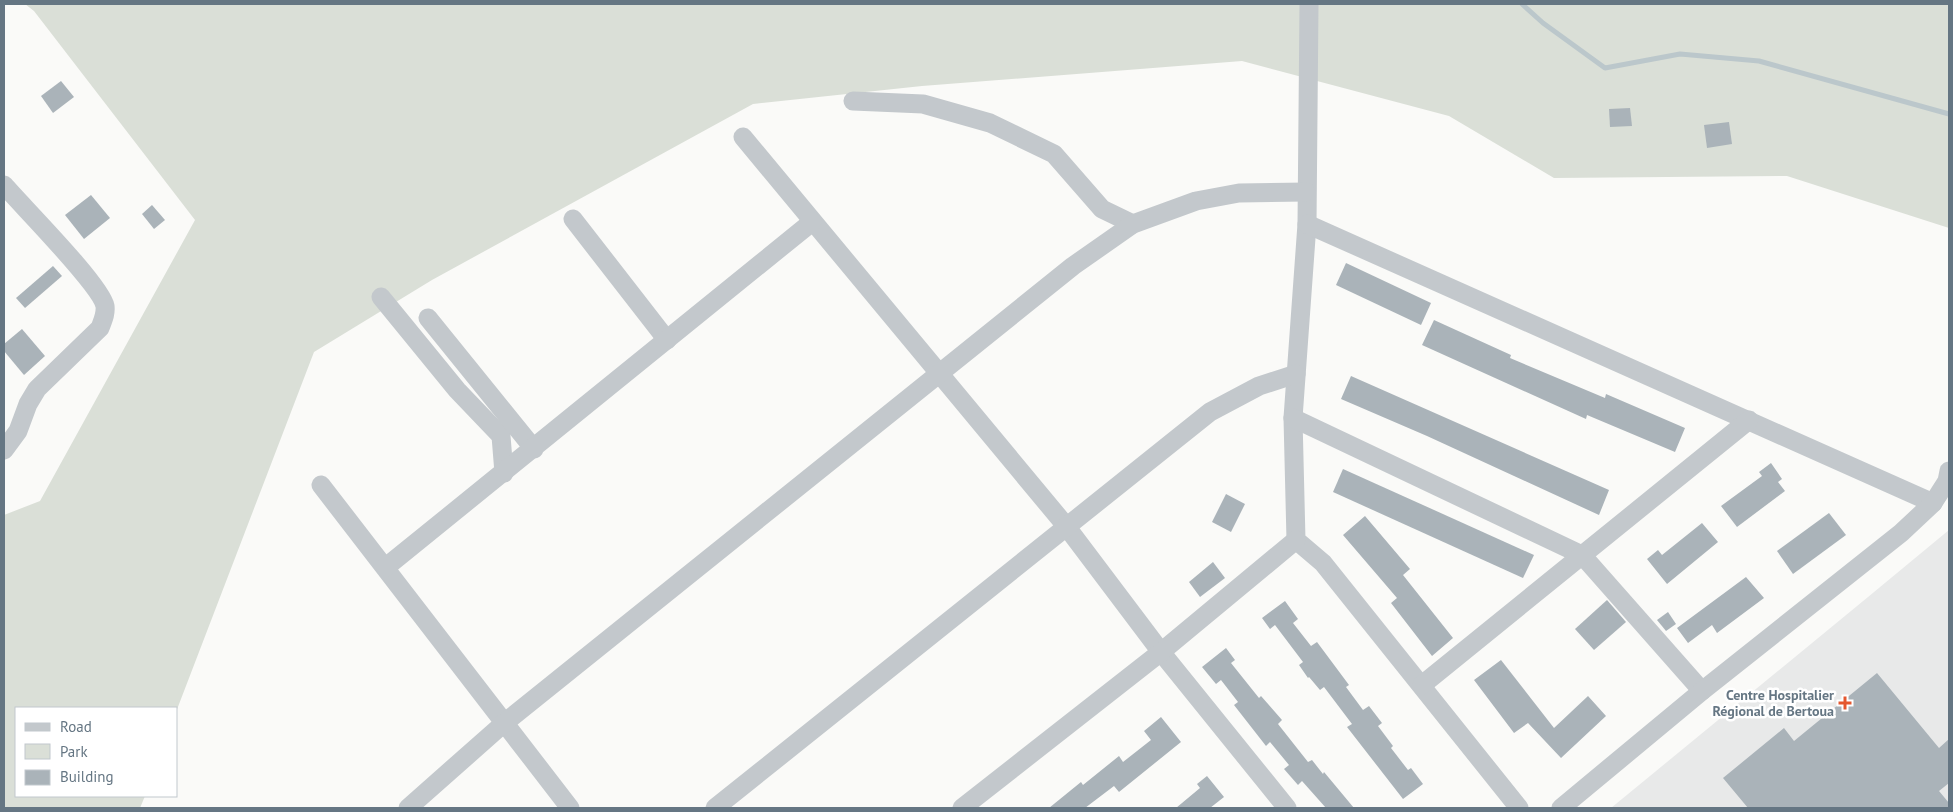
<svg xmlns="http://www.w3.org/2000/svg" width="1953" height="812" font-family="'PT Sans',sans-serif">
<rect width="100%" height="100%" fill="#fafaf8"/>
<path fill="#e8e9e9" d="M1949 530V808H1611L1868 597Z"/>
<path fill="#dadfd7" d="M25 4H1949V228L1787 176 1554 178 1449 116 1242 61 922 86 753 104 432 280 314 352 176 712V708H16V796H145L140 808H4V515L40 501 195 220 34 11Z"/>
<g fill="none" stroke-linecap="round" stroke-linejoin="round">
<path stroke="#bbc7cb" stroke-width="5" d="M1522 4 1543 23 1605 68 1680 54 1759 61 1949 114"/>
</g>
<g fill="#aab3b9">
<path d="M61 81 74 97 53 113 41 96Z"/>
<path d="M1630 108 1632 126 1610 127 1609 109Z"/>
<path d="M1729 122 1732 144 1707 148 1704 125Z"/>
<path d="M91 195 110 218 84 239 65 215Z"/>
<path d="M152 205 165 220 154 229 142 214Z"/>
<path d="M1346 263 1431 303 1421 325 1336 285Z"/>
<path d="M53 266 62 276 25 308 16 298Z"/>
<path d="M1434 320 1511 355 1510 358 1605 398 1606 394 1685 428 1675 452 1587 415 1586 419 1422 345Z"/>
<path d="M22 329 45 356 24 375 4 351V344Z"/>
<path d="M1351 376 1609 490 1599 515 1427 436 1341 399Z"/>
<path d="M1771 463 1782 479 1778 482 1785 491 1737 527 1721 506 1762 476 1759 472Z"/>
<path d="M1343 469 1534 555 1523 578 1333 492Z"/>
<path d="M1226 494 1245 504 1231 532 1212 522Z"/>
<path d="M1829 513 1846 535 1793 574 1777 551Z"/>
<path d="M1365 516 1410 569 1403 575 1453 638 1432 656 1391 603 1397 598 1343 535Z"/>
<path d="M1702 523 1718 542 1667 584 1647 559 1658 550 1662 555Z"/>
<path d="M1213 562 1225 578 1200 597 1189 582Z"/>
<path d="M1746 577 1764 598 1717 633 1712 625 1688 643 1677 628Z"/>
<path d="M1607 600 1626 622 1594 650 1575 629Z"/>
<path d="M1285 601 1298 619 1293 623 1311 646 1317 642 1349 685 1346 687 1363 710 1369 706 1382 723 1378 726 1393 746 1391 748 1408 770 1411 768 1423 784 1403 799 1347 727 1352 724 1324 687 1320 690 1309 677 1308 678 1299 665 1303 662 1275 625 1270 629 1262 618Z"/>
<path d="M1668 612 1676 624 1666 631 1657 620Z"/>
<path d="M1226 648 1235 660 1231 663 1259 698 1261 696 1282 720 1278 724 1308 762 1312 760 1323 774 1324 772 1354 808H1326L1302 781 1298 785 1284 769 1289 765 1270 742 1266 746 1234 705 1238 702 1221 680 1216 684 1202 667Z"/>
<path d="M1501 660 1554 728 1588 696 1606 716 1561 758 1528 723 1514 733 1474 680Z"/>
<path d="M1877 673 1939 748 1949 739V783L1939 791 1949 803V808H1748L1723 778 1784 728 1794 741Z"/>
<path d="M1161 717 1181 742 1119 792 1114 786 1085 808H1049L1081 782 1083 785 1119 756 1123 762 1151 740 1144 731Z"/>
<path d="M1207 776 1224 797 1210 808H1176L1200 788 1197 784Z"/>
</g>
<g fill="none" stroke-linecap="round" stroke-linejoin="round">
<g stroke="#c3c8cc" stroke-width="19">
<path d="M1309 4 1307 224 1293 418 1296 540 1323 563 1519 808"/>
<path d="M853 101 923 104 990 123 1054 154 1102 209 1133 224"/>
<path d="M743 137 1066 526 1161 652 1287 808"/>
<path d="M4 185C22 206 101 285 105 306 106 314 103 320 100 328L37 389 28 404 18 431 4 450"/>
<path d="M573 219 667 340"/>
<path d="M1307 224 1933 503"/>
<path d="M381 297 457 390 501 436 504 473"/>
<path d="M428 318 534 449"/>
<path d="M1293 418 1582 555 1702 691"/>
<path d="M321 485 570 808"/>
<path d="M386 567 812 222"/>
<path d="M1422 685 1749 420"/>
<path d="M408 808 503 724 1073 266 1133 224 1196 201 1239 193 1306 192"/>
<path d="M715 808 1210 412 1259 386 1296 374"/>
<path d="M962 808 1161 652 1296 540"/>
<path d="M1561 808 1702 691 1901 533 1933 503 1947 481 1949 471"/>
</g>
</g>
<path fill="#e4572e" stroke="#fff" stroke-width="2" d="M1842.5 695.5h5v5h5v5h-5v5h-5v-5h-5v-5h5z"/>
<g text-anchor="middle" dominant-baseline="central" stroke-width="5" stroke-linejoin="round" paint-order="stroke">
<g font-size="14" font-weight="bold" fill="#657683" stroke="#fff" text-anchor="end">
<text x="1834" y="695">Centre Hospitalier<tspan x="1834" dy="16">Régional de Bertoua</tspan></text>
</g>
</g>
<rect width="1953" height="812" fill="none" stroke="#657683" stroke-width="10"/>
<rect x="15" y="707" width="162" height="90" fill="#ffffff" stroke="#c1c8cd"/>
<rect x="25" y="723" width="25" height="8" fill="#c3c8cc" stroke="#c1c8cd"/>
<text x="60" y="732" font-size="15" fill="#657683">Road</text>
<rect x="25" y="744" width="25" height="15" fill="#dadfd7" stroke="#c1c8cd"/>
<text x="60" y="757" font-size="15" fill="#657683">Park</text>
<rect x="25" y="770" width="25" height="15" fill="#aab3b9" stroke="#c1c8cd"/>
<text x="60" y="782" font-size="15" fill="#657683">Building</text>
</svg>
